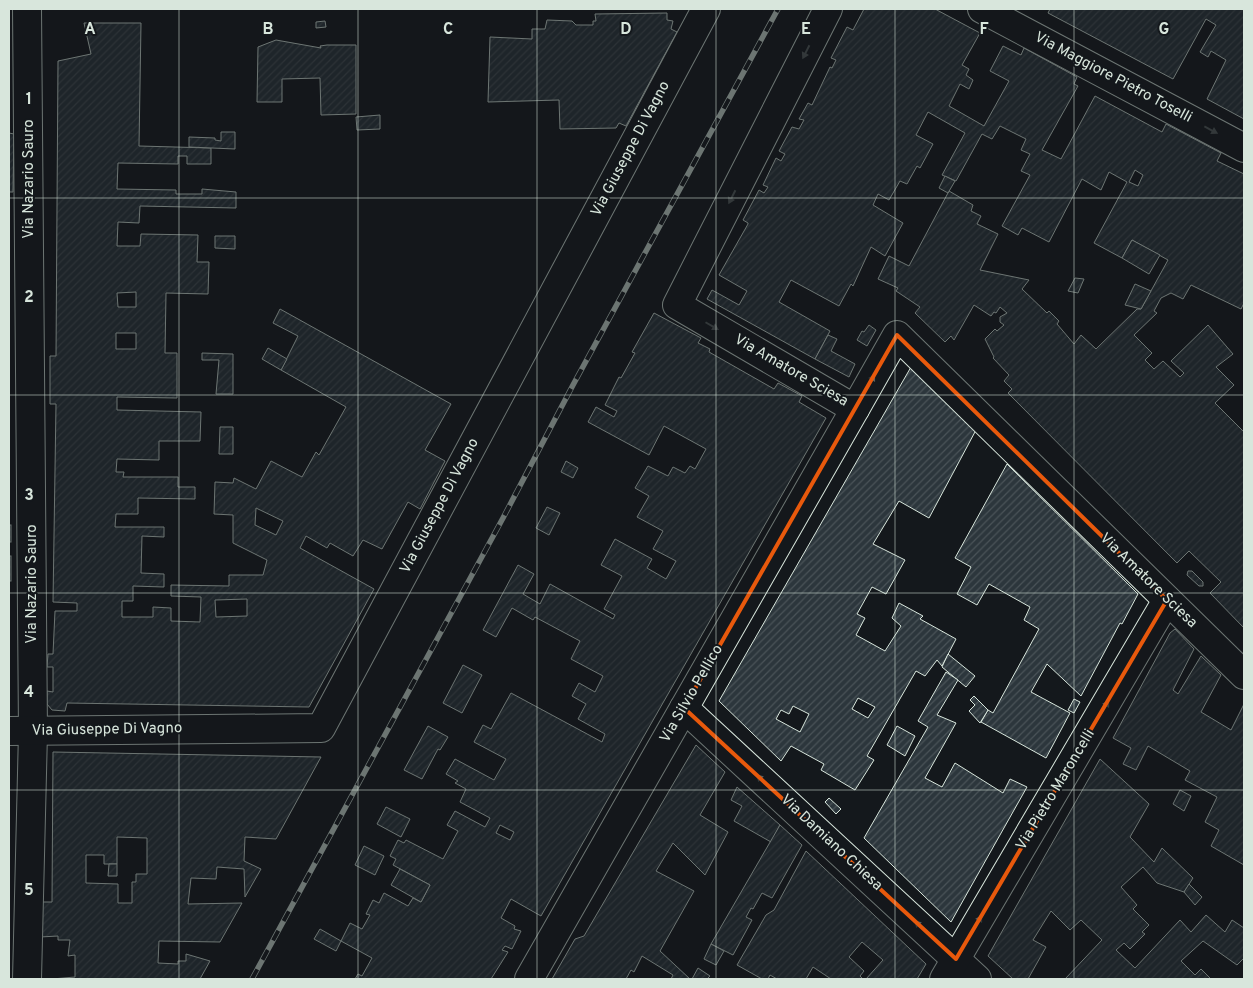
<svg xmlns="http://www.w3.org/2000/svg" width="1253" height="988" font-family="Overpass,sans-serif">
<defs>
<pattern id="building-hatch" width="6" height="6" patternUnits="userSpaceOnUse" patternTransform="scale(1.25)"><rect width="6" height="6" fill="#2c363c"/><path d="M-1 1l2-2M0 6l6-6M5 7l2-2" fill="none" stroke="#4a5358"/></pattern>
</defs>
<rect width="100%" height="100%" fill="#14181c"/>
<g fill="url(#building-hatch)" stroke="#d8e6dc" fill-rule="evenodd">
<path d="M864 9H935L980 33 962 65 969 69 966 75 973 80 969 89 960 84 949 106 984 126 1009 81 990 71 1003 46 1021 55 1024 48 1077 77 1074 84 1078 86 1042 150 1061 159 1095 96 1162 132 1166 124 1221 153 1217 161 1244 174V303L1241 309 1191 285 1183 299 1171 293 1161 298 1154 311 1157 313 1134 335 1152 353 1145 360 1154 369 1163 361 1180 377 1184 373 1171 361 1208 325 1233 354 1216 367 1234 385 1215 403 1244 432V628L1210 593 1221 582 1189 551 1177 563 1008 393 1012 389 1004 381 1009 375 993 358 994 357 985 339 995 329 997 331 1004 325 1000 322V317L1007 313 1000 307 996 313 994 312 991 316 974 305 954 340 951 336 945 342 915 313 920 307 896 291 898 288 878 279 889 256 909 266 949 191 973 205 971 211 981 216 977 224 998 234 980 270 1029 280 1022 289 1047 313 1049 311 1059 321 1057 324 1074 344 1081 335 1096 349 1137 309H1141L1168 260 1132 240 1122 258 1094 243 1127 182 1109 172 1101 190 1082 179 1049 242 1022 228 1018 235 1002 226 1030 175 1021 171 1030 154 1021 150 1026 139 1000 126 992 139 982 134 956 181 942 175 965 133 928 112 916 135 933 144 920 168 917 166 907 184 900 181 889 200 878 194 873 205 903 223 885 256 871 247 853 286 851 284 839 306 791 280 779 302 830 331 815 359 707 299 712 290 739 305 747 291 719 275 748 224V223L743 220 759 190 764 193 768 187 763 185 776 158 781 161 785 154 779 151 792 127 799 129 804 120 799 119 808 103 812 105 830 67 832 68 836 60 831 58 847 27 853 30ZM1135 170 1143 175 1138 186 1129 182Z"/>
<path d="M1050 9H1244V119L1207 99 1226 60 1211 51 1208 57 1200 52 1216 25 1206 19 1173 79 1048 13Z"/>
<path d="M667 13V20L673 21 671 29 677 32 626 126 619 123 616 128 560 129 559 100 488 102 490 37 532 39V29H545L547 20 572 21 576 25H593V21H596L595 14Z"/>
<path d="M325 21 326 27 316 28V22Z"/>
<path d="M84 23H141L139 146 211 148V164H187V156H178V164L118 163 117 189 176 190V194H202V189L236 192V208L140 206 139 223 118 222 117 246H140L141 234 198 235 197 262H209L208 294 166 293 165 353H177V398L117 397V410L201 412 200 441H159V460L117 459 116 472H124L123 477H178V487H195V499L138 498V514H116L115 527H164V537L142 536 141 573 164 574V587L133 586V601H122V617H153V607L171 608V621L200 622 201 597 171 596V585L229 586V575H263L267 560 233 543V515L214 514 215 482 233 483 234 478 256 489 271 461 302 477 316 452 319 455 346 407 281 370 298 336 273 323 280 309 451 404 425 450 445 461 420 509 408 502 382 549 363 540 353 556 330 543 327 548 306 536 300 548 374 589 309 707 67 703 65 711 52 710 47 704V691L53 692V667H47L48 654H53L55 611H77V603L53 602 56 404H50V356H56L58 61 91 54ZM136 292V307H118L117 293ZM116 333H136V349H116ZM256 508 283 521 276 535 255 525ZM247 599V616L216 617 215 600Z"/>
<path d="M276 40 321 48 320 46 327 45H356V114L321 115 320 78 282 79V102H257L258 47Z"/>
<path d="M380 115V129L357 130 356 117Z"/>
<path d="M221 132H235V149L189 147V137L215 138V140L221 141Z"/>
<path d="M9 133 14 134 13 192H9Z"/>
<path d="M945 176 955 181 948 193 939 188Z"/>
<path d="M215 236H235V249L215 248Z"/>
<path d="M1132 240 1160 255 1149 274 1122 258Z"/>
<path d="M1075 278 1084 279 1078 293 1068 291Z"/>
<path d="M1135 284 1151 291 1141 309 1125 305Z"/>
<path d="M654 313 701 338 698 343 710 349 709 352 774 389 778 383 802 396 799 402 826 418 541 916 511 899 501 918 515 926 514 929 521 931 512 949 505 946 502 950 508 952 491 979H355L358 974 362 976 372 958 341 941 350 923 362 929 370 915 366 914 373 900 379 903 384 893 408 906 413 898 421 902 430 885 393 865 396 859 390 856 398 840 404 843 406 840 443 859 458 831 447 825 455 811 485 827 490 818 460 802 466 789 455 783 458 781 446 774 455 759 494 780 506 759 474 742 483 725 491 729 511 693 602 742 605 734 578 719 586 704 572 696 579 683 595 692 603 676 571 659 580 641 535 617 533 620 512 608 496 637 483 630 518 565 534 574 523 594 540 604 550 584 613 619 615 615 604 609 622 576 601 565 615 539 652 559 647 568 666 579 676 561 653 549 663 531 637 517 649 496 635 488 648 466 668 476 673 467 685 473 690 466 695 469 706 449 664 426 649 455 588 422 596 407 614 417 617 411 605 405 619 377 621 378 635 353 632 352ZM500 825 514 832 510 840 496 833Z"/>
<path d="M869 325 876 330 867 346 857 340 862 331 864 332Z"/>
<path d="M828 335 837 339 831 351 855 364 849 377 815 359Z"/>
<path d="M268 348 287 359 281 370 262 359Z"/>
<path d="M202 353 233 354V394H216L219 360H202Z"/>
<path d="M911 367 976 430 929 518 899 501 873 544 905 560 886 594 872 587 857 614 865 618 856 635 885 651 901 626 892 618 899 603 923 616 920 619 956 639 942 666 937 660 925 676 916 671 867 756 874 760 855 790 821 770 824 764 791 746 781 761 719 701ZM858 698 875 707 868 718 852 709ZM793 706 809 714 800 732 776 719 781 710 789 714Z"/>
<path d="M220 427H233V454H219Z"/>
<path d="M566 461 578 468 573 478 561 472Z"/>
<path d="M1007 464 1138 594 1122 624 1120 623 1081 696 1047 664 1031 692 1070 713 1046 758 981 722 988 710 993 713 1039 629 1024 620 1030 607 989 584 977 605 957 594 971 567 955 558Z"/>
<path d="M547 507 560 513 549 535 536 528Z"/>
<rect x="9" y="525" width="2" height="17"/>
<rect x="9" y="556" width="2" height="25"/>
<path d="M1188 571H1192L1203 582V586H1199L1187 575Z"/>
<path d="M1175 629 1194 649 1173 690 1178 694 1201 656 1221 675 1201 712 1231 730 1244 704V865L1211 846 1219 830 1205 822 1217 797 1185 780 1190 771 1148 746 1136 770 1123 764 1131 748 1113 738 1170 633Z"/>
<path d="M948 654 975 676 966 687 942 667Z"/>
<path d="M463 665 482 675 462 713 443 703Z"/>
<path d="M946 672 958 680 937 715 956 723 925 778 942 787 955 763 1003 793 1010 779 1027 787 951 922 864 838 928 727 918 721Z"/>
<path d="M974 696 988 710 980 723 969 711 975 705 970 700Z"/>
<path d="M1074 699 1080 702 1074 713 1068 710Z"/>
<path d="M428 726 448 737 440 750 438 749 422 779 404 770Z"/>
<path d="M897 726 915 736 905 756 887 745Z"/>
<path d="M696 745 725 772 700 815 728 832 705 875 673 843 656 871 694 891 660 951 690 979H671L673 975 642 956 634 972 631 970 626 979H552L575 939 584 936Z"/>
<path d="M53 752 321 757 276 839 245 837 244 861 261 869 245 897 244 869 217 867 216 879 191 878 188 904 242 903 220 942 159 941 158 963 178 964V961H186V954L210 961 200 979H52L75 977V955L68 956 70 940H58V936L40 937 41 902H52ZM117 837 147 838V874H136V882H132V903H118V884L86 883V855H104V864H117Z"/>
<path d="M1100 759 1149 804 1130 837 1154 862 1162 848 1193 878 1184 892 1157 883 1143 867 1121 887 1137 905 1133 909 1149 925 1142 932 1145 934 1130 949 1124 943 1116 950 1135 968 1180 920 1191 932 1206 915 1225 932 1232 920 1244 928V958L1237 965 1203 941 1181 961 1195 975 1201 969 1211 979H1065L1102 940 1081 920 1070 930 1051 911 1033 940 1046 947 1028 979H1013L988 956Z"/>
<path d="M737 787 780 825 771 842 734 821 742 806 731 800Z"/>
<path d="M1180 790 1191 796 1184 811 1173 804Z"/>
<path d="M829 798 841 809 836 814 825 802Z"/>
<path d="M386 807 410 819 401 837 377 824Z"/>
<path d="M780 825 802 845 772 898 762 893 753 909 751 908 746 917 752 920 733 955 711 944Z"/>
<path d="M364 846 384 856 375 875 355 865Z"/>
<path d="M806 851 926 964 917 979H866L883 960 862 942 849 957 864 971 860 976 863 979H831L813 967 806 979H777L770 975 768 979H762L737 965 766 915 774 910Z"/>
<path d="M109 864H117V876H108Z"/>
<path d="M400 869 430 885 421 902 391 885Z"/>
<path d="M1189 884 1202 897 1195 905 1184 892Z"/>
<path d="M320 929 341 941 336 951 314 939Z"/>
<path d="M711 944 724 951 716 965 704 959Z"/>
<path d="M698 968 710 976 707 979H692Z"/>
</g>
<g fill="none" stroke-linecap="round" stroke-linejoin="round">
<defs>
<g id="minor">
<path d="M27 9 33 732 27 979"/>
<path d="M828 9 677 305 855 409 897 335 1244 675"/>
<path d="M982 9 1244 148"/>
<path d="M684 708 977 979"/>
<path d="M9 731 321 728 706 9"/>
<path d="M529 979 855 409"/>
<path d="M944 979 1167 600"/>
</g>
</defs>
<use href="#minor" stroke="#d8e6dc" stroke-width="30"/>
<use href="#minor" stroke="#14181c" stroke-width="28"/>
<defs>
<path id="rail" d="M252 979 503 518 573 385 778 9"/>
</defs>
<use href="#rail" stroke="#d8e6dc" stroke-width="5.5"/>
<use href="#rail" stroke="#14181c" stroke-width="4" stroke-dasharray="11" stroke-linecap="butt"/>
</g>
<defs><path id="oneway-solid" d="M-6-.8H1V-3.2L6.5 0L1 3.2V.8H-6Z" transform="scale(1.25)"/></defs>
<g fill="#59605f">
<use href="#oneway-solid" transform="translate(806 52) rotate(117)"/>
<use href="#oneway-solid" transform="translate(1211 130) rotate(28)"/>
<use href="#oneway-solid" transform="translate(732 197) rotate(117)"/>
<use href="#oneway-solid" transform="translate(712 326) rotate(30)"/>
<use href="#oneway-solid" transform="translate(871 381) rotate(-60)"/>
<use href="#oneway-solid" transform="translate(1105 707) rotate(-59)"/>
<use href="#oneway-solid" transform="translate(762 780) rotate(-137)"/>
<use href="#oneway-solid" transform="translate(978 922) rotate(-59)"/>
<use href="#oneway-solid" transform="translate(920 926) rotate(-137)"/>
</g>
<path d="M0 0H1253V988H0ZM897 335 1167 600 956 959 684 708Z" fill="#14181c" fill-opacity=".55" fill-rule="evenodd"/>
<path fill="none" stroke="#e8590c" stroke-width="4" stroke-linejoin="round" d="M897 335 1167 600 956 959 684 708Z"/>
<path fill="none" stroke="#d8e6dc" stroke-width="1" stroke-opacity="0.55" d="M179 9V979M358 9V979M537 9V979M716 9V979M895 9V979M1074 9V979M9 198H1244M9 395H1244M9 593H1244M9 790H1244"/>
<g text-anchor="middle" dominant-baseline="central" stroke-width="4" stroke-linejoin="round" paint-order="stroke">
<g font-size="15" fill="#d8e6dc" stroke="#14181c">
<text transform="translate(1113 78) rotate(28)">Via Maggiore Pietro Toselli</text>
<text transform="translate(631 149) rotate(-62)">Via Giuseppe Di Vagno</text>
<text transform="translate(29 179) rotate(-90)">Via Nazario Sauro</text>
<text transform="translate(791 371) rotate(30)">Via Amatore Sciesa</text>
<text transform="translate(440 506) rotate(-62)">Via Giuseppe Di Vagno</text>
<text transform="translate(1148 581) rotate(44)">Via Amatore Sciesa</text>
<text transform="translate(32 584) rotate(-90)">Via Nazario Sauro</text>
<text transform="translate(692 694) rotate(-60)">Via Silvio Pellico</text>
<text transform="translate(107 730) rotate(-1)">Via Giuseppe Di Vagno</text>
<text transform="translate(1056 790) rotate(-59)">Via Pietro Maroncelli</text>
<text transform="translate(831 843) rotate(43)">Via Damiano Chiesa</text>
</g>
</g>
<g font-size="16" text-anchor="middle" font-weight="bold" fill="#d8e6dc" stroke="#14181c" stroke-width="4" stroke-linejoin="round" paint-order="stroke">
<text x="90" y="34">A</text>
<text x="268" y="34">B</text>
<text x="448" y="34">C</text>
<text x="626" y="34">D</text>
<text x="806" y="34">E</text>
<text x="984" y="34">F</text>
<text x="1164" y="34">G</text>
<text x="29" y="104">1</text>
<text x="29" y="302">2</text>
<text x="29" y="500">3</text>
<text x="29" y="697">4</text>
<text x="29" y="895">5</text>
</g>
<rect width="1253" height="988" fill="none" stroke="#d8e6dc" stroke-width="20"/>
</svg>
